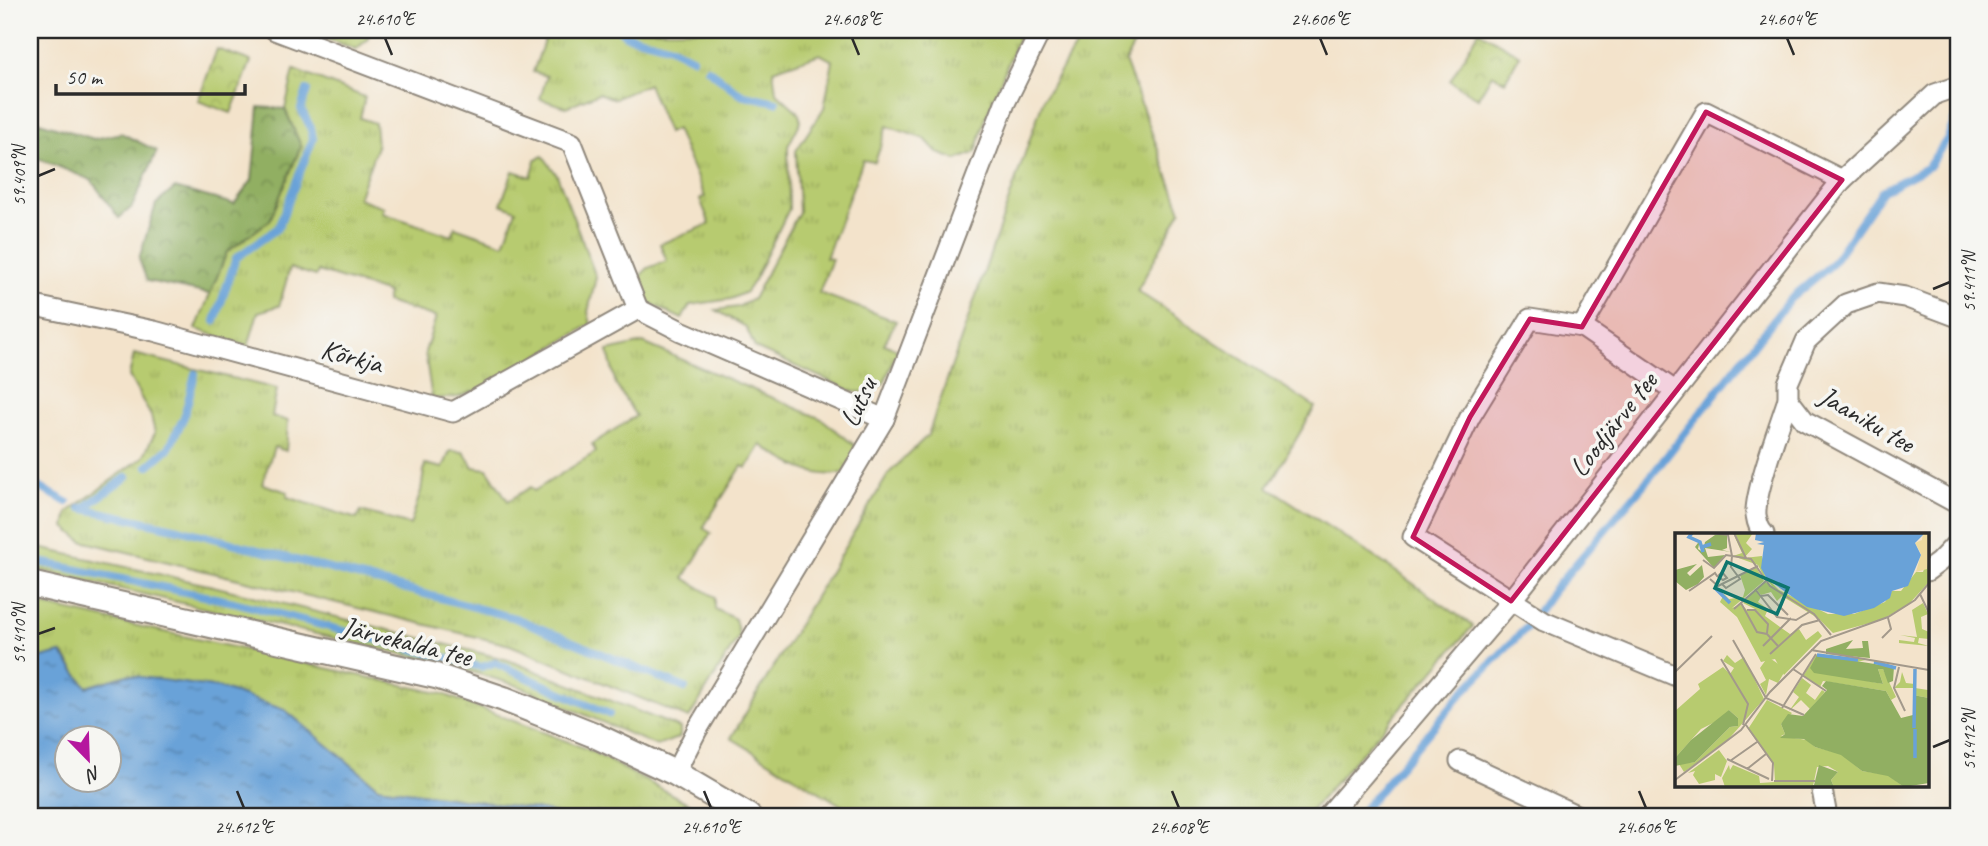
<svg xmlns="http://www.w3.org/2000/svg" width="1988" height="846" font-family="Caveat,sans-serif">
<defs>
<pattern id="grass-tufts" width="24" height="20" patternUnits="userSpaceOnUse" patternTransform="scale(1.75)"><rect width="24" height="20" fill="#b7cb6f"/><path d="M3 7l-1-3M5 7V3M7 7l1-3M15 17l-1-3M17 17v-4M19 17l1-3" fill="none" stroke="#9eae60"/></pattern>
<pattern id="forest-crowns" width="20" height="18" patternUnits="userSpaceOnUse" patternTransform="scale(1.75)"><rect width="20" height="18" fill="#91af62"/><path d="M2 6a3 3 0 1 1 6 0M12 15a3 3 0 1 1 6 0" fill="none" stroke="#778f51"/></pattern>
<pattern id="park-crowns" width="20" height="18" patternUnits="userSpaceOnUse" patternTransform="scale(1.75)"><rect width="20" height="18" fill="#b7cb6f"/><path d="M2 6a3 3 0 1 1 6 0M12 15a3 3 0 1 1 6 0" fill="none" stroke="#9eae60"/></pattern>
<pattern id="water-ripples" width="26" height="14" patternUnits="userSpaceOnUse" patternTransform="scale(1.75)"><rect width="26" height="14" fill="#69a2d8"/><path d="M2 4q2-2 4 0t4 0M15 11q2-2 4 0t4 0" fill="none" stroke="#5784af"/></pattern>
</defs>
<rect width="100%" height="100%" fill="#f6f6f2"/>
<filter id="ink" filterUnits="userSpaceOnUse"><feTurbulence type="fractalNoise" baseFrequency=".0143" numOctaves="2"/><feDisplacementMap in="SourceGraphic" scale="14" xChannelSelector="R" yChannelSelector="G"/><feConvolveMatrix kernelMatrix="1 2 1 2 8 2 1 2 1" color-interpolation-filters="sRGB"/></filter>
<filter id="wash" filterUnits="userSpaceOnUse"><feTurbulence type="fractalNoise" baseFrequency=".00686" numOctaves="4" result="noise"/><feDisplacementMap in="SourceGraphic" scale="28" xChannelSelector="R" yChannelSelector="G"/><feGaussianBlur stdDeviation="1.57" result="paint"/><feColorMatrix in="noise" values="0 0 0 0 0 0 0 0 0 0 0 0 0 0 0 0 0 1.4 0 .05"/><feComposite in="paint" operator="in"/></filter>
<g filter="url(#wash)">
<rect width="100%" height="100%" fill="#f3e3cb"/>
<g fill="url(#grass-tufts)" stroke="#717b4d" stroke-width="2">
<path d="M301 30H371L367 40 356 49Z"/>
<path d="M523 30H1021L985 120 976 152 957 160 938 153 925 139 887 126 875 162 863 160 826 258 832 259 819 293 896 321 884 344 898 350 884 383 872 392H854L755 348 746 327 716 310 738 307 753 299 799 212 796 151 824 108 833 61 820 54 773 70 776 92 798 112 801 121 788 146 789 209 754 280 746 292 731 299 690 305 682 319 649 303 637 279 648 268 667 261 660 244 710 224 700 199 705 197 676 129 668 133 648 84 614 99 599 93 566 107 540 99 547 76 533 72 545 38Z"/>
<path d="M1085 30H1142L1125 61 1181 211 1137 291 1315 407 1268 487 1391 568 1473 626 1306 816H859L731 738 889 473 928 435 1044 98Z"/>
<path d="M294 70 365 97 360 118 375 123 377 146 358 198 384 207 382 213 452 236 455 227 504 244 516 210 501 204 513 171 531 177 536 159 543 156 557 175 596 277 588 312 591 324 490 385 459 397 432 399 425 352 436 317 386 302 388 293 318 271 316 276 290 268 279 306 258 312 248 347 196 329 227 252 270 220 301 146 285 109Z"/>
<path d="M643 343 822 419 859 449 843 473C813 480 786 461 761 445L747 468 742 466 703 528 711 533 684 578 715 597V609L735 619 739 636 689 718 510 645 82 541 65 527 68 512 143 457 155 433 151 416 129 376 134 354 277 389 272 416 288 421 286 451 274 447 262 484 288 492 287 497 357 519 361 511 410 525 421 491 425 464 443 468 450 451 464 452 473 467 487 469 508 501 531 487 534 491 596 452 592 444 636 416 616 385 608 351Z"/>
<path d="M30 546 213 586 508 660 680 728V737L657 746 519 686 446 664 30 568Z"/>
<path d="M30 602 443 694 587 749 712 816H560L546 811 378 787 285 710 127 675 87 687 62 653 30 661Z"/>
</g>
<g fill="url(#forest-crowns)" stroke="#5e6d46" stroke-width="2">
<path d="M259 107 285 109 301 146 270 220 227 252 210 294 147 281 139 259 156 204 175 188 234 204 252 180Z"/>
<path d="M30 119 94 139 121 133 157 151 132 207 119 218 91 180 30 155Z"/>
</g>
<g fill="url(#park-crowns)" stroke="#717b4d" stroke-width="2">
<path d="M1479 31 1520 55 1505 81 1492 74 1478 98 1450 81Z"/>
<path d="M217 49 251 61 231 113 198 101Z"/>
</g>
<path fill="url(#water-ripples)" stroke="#4a6682" stroke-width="2" fill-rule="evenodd" d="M61 653 87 687 127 675 220 688 285 710 378 787 546 811 560 816H30V661ZM66 738H108V780H66Z"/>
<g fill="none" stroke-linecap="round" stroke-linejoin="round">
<g stroke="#69a2d8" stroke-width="8">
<path d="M620 30 625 35 668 46 692 58"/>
<path d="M708 69 740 94 776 102"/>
<path d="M215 321 236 258 278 228 313 139 311 128 301 109 307 90"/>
<path d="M148 466 169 448 184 417 195 374"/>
<path d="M37 486 67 502"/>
<path d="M81 508 179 529 515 618 685 688"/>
<path d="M84 508 127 477"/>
<path d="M30 560 234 602 481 667 495 663 609 714"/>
<path d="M1358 816 1463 692 1529 625 1551 593 1651 476 1790 299 1831 265 1882 191 1928 167 1948 138 1956 117"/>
</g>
</g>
</g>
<g filter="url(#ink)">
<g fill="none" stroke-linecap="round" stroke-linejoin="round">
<defs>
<g id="minor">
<path d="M275 30 572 143 638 309 681 331 884 419"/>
<path d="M30 305 154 331 453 412 638 309"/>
<path d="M1958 317 1905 297 1878 293 1846 304 1806 341 1788 383V399L1805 421 1958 504"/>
<path d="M1582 327 1675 391"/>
<path d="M1764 534C1760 530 1757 522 1756 515 1754 493 1780 424 1788 399"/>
<path d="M1927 571 1939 562 1958 542"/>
<path d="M1676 676 1544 621 1413 537 1470 417 1530 319 1582 327 1706 112 1842 180"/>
<path d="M1460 761 1578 816"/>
<path d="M675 773 697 730 884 419 1005 103 1041 30"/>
<path d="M1821 785 1827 816"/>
<path d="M1328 816 1511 601 1842 180 1935 94 1958 86"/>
</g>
<path id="tertiary" d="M30 584 436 676 504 699 592 734 675 773 748 816"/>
</defs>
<use href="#minor" stroke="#8f877b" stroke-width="23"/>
<use href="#tertiary" stroke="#8f877b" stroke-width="28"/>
<use href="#minor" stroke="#fff" stroke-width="19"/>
<use href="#tertiary" stroke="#fff" stroke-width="24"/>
</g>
</g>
<path fill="#c2185b" fill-opacity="0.2" stroke="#c2185b" stroke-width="5" stroke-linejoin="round" d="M1706 112 1842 180 1511 601 1413 537 1470 417 1530 319 1582 327Z"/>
<path fill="none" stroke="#2b2b2b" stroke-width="2.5" d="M385 38 392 55M852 38 859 55M1320 38 1327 55M1787 38 1794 55M38 176 55 169M1933 289 1950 282M38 634 55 628M1933 747 1950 740M237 791 244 808M704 791 711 808M1172 791 1179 808M1639 791 1646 808"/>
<g text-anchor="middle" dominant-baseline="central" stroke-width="7" stroke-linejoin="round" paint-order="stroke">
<g font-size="28" fill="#2b2b2b" stroke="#f6f6f2">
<text transform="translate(352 356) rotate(15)">Kõrkja</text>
<text transform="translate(858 402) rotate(-65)">Lutsu</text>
<text transform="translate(1867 419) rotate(30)">Jaaniku tee</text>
<text transform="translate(1613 424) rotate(-52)">Loodjärve tee</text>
<text transform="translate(407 641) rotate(14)">Järvekalda tee</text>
</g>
</g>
<g transform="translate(1675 533)">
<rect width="254" height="254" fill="#f3e3cb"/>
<path d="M58 0 65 12 60 0H78L71 10 77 16 69 25 87 23 90 43 104 57 153 81H179L210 69 217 58H226L241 39H248L254 23V49L233 72 206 87 158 100 144 86 107 63 102 68 96 59 86 62 81 56 90 49 97 53 89 44 83 32 58 23 67 20ZM81 34 89 48 57 75 66 71 72 77 80 76 68 70 80 57 86 64 83 69 93 76 90 83 105 94 115 101 124 96 131 107 143 98 147 103 109 142 100 126 86 129 62 84 45 69 49 61 54 66 68 64 70 57 65 42ZM248 70 253 81 246 84 247 96 254 99V106L244 105 243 110 254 113 224 110V107L239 109 240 105 225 102 242 104 237 77ZM52 122 60 130 69 124 89 166 51 209 9 239 4 231 20 229 55 194 63 193V185L54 177 52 183 26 196 0 225V178L25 156 23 151 48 134 55 141 59 135 48 128ZM141 122 195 126 141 138 208 151 203 136H208L221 164 216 167 211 158 148 148 145 154 128 143ZM227 139 231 150 240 151V155L253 157 254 152V165L238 162 239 155H219L225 149ZM127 145 136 152 131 160 140 167 147 157 150 159 135 176 126 167 114 178 124 164 118 159ZM92 167 117 180 106 191 110 201 106 203 132 207 140 214 166 221 187 238 213 242 229 254H159L156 247 163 239 153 233 142 234 138 253 50 254 47 245 54 232 55 237 58 232 84 243 85 250 100 249 99 232 73 196ZM44 217 52 228 46 244 40 241V247L24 251 18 242 20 238 13 240Z" fill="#b7cb6f"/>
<path d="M40 2H52V15L47 17 56 19 30 15 33 24 50 22 39 35 20 14 25 7 23 16 28 19 30 9ZM22 31 12 40 15 43 27 32 29 44 23 51 11 57 0 48V37ZM178 107 171 116 188 115 187 108H193L195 125 151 121V116ZM142 122 219 134 218 148 213 150 208 136H203L208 151 139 140 135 135ZM151 148 211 158 226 185 238 182V162L254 165V250L229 254 213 243 187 238 166 222 140 214 129 206 105 205 110 201 106 191 113 181 128 183 152 157 147 153ZM54 177 63 185V193L55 194 20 229 0 233V225L16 207ZM144 232 163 239 156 247 159 254H132L139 252Z" fill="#91af62"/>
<path d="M248 0H254V23L252 36 241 39 246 21 240 10 247 7Z" fill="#eeda9e"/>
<path d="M93 124 111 136 103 150 94 146 91 162 85 151 91 147 85 135Z" fill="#b7cb6f"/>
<path d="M81 0H248V2L240 10 246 22 233 53 217 58 215 65 199 75 169 83 132 74 92 46 86 35 89 12 82 11 89 9 80 7Z" fill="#69a2d8"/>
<path fill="none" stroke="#69a2d8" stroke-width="3.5" d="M17 0 14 4 25 9 28 19 27 14 36 11M40 55 55 70M142 122 183 127M199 129 221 135M239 195 240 136M240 196V225"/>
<path fill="none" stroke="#a3998b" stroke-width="2" d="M37 0 53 2 57 23M59 0 71 25M28 27 39 35 51 22 76 26 95 53 139 81 156 102M35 46 43 53 83 33M47 51 51 55 65 46 56 34 57 23M80 56 102 84 121 87 136 78M14 58 40 40 42 43 48 47 52 45 47 39 43 43M245 61 254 80M86 63 93 62 113 82M66 70 82 99 92 101 103 113M59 76 91 48M72 77H80L93 91 92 100M207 105 216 96 213 85M58 107 91 165 129 182M88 113 116 85M136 117 254 137M95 121 127 92 145 87M46 126 73 171 68 192M224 134 219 155 230 178M118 136 151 158M0 139 37 103M107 175 141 121M71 192 98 230 97 248M52 226 94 246M55 228 82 209M72 236 91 221M0 247 66 197 95 159 146 108 213 84 240 67 254 50M99 248H140"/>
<path fill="#0f766e" fill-opacity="0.15" stroke="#0f766e" stroke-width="3.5" d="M52 29 113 55 102 81 40 55Z"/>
<rect width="254" height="254" fill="none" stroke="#2b2b2b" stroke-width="3.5"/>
</g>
<rect width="1988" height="846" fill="none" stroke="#f6f6f2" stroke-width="77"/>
<g transform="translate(88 759) rotate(157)"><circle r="33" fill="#f6f6f2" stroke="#a5a5a2" stroke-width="2"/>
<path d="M0-5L12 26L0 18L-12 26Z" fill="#b5179e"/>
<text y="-10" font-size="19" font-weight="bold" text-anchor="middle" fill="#2b2b2b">N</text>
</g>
<path d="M56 84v10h189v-10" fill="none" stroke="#2b2b2b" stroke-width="3.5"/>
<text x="66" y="84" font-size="21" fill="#2b2b2b" stroke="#f6f6f2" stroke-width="5" paint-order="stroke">50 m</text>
<rect x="38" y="38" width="1912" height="770" fill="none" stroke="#2b2b2b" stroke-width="2.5"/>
<g font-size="18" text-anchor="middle" fill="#2b2b2b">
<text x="385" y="25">24.610°E</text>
<text x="852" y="25">24.608°E</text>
<text x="1320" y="25">24.606°E</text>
<text x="1787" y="25">24.604°E</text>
<text transform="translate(19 176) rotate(-90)" y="6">59.409°N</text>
<text transform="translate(1969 282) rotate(-90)" y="6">59.411°N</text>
<text transform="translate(19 634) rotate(-90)" y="6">59.410°N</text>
<text transform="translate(1969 740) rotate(-90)" y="6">59.412°N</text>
<text x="244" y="833">24.612°E</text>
<text x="711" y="833">24.610°E</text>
<text x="1179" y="833">24.608°E</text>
<text x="1646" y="833">24.606°E</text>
</g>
</svg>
